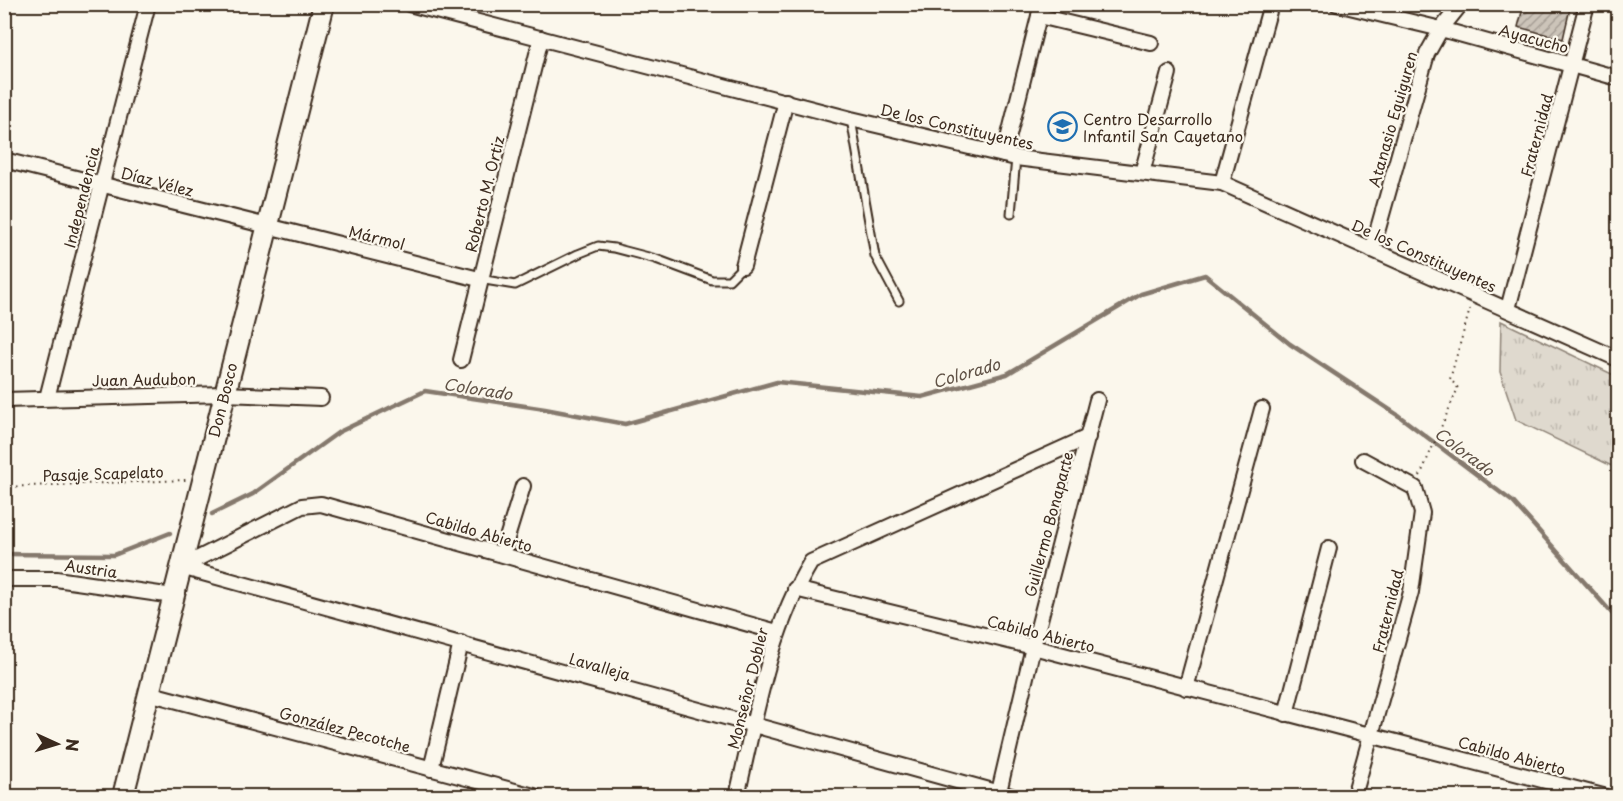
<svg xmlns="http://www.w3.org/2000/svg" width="1623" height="801" font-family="'Playpen Sans',sans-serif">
<defs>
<pattern id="park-tufts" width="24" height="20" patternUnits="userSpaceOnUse" patternTransform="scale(1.5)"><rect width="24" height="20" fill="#dfd9ce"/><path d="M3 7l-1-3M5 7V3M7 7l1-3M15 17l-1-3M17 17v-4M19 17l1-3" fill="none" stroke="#c0bab0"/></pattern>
<pattern id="building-hatch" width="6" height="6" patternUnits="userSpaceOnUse" patternTransform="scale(1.5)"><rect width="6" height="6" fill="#ccc4b9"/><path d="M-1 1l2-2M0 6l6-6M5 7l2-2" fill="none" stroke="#a79f96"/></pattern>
</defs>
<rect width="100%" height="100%" fill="#fbf7ec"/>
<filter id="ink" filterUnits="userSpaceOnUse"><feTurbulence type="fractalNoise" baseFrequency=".0167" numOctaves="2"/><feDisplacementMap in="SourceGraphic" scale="12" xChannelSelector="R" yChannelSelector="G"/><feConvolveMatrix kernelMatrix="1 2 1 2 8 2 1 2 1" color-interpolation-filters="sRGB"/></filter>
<g filter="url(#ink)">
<path fill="url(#park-tufts)" stroke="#8d8276" stroke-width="1.5" d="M1501 321 1618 377V469L1516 420 1500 372Z"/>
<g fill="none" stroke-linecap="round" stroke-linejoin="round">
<g stroke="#85796d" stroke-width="4.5">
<path d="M212 514 253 494 339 432 425 391 545 409 625 424 777 382 922 397 1007 374 1141 294 1205 275 1290 344 1399 416 1513 502 1618 620"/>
<path d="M4 554 114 555 170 533"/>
</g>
</g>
<path fill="url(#building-hatch)" stroke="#3b2a1e" stroke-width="1.5" d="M1524 4H1571L1563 39 1518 27Z"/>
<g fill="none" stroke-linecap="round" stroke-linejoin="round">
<defs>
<g id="service">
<path d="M851 119 875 256 899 301"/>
<path d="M1011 214 1016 158"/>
<path d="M479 279 515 285 578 254 598 246 614 248 656 259 712 280H729L743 266"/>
</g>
<g id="minor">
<path d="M409 4 851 119 1016 158 1222 183 1618 359"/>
<path d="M1337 4 1441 29 1618 78"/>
<path d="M1039 16 1151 43"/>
<path d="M1004 155 1042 4"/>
<path d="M4 160 479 279"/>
<path d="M1142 173 1169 73"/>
<path d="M1222 183 1271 4"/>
<path d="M1372 250 1427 54 1441 29 1461 4"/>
<path d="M743 266 786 101"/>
<path d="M1508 309 1587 4"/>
<path d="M461 360 541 38"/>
<path d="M47 398 148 4"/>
<path d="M4 400 224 394 321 398"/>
<path d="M502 554 523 486"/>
<path d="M181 567 1011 796"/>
<path d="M181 567 302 506 321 504 777 632"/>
<path d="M4 579H56L173 596"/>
<path d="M795 589 1033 647 1603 796"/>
<path d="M1186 688 1262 409"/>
<path d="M148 693 534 796"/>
<path d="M1286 714 1329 548"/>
<path d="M431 769 461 643"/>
<path d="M737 796C756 717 768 633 811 562L1088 437"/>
<path d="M998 796 1033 647 1097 400"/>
<path d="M1354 796 1411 592 1422 513 1415 488 1363 460"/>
</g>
<path id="secondary" d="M123 796 324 4"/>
</defs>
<use href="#service" stroke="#3b2a1e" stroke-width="11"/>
<use href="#minor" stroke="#3b2a1e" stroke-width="18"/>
<use href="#secondary" stroke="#3b2a1e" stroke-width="24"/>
<g stroke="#3b2a1e" stroke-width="2" stroke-dasharray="1.5 4.5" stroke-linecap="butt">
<path d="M1420 476 1458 388 1450 379 1470 309"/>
<path d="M4 487 187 480"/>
</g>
<use href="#service" stroke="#fbf7ec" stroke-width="7"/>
<use href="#minor" stroke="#fbf7ec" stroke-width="14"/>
<use href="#secondary" stroke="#fbf7ec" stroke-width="20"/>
</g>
</g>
<defs>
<symbol id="school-ring" viewBox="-11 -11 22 22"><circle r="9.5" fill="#fbf7ec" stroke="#1f6fb2" stroke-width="1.5"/><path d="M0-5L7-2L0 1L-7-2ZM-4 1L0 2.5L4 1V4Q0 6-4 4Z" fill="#1f6fb2"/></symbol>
</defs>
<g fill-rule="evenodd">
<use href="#school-ring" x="1046" y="110" width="33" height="33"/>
</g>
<g text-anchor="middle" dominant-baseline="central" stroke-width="4.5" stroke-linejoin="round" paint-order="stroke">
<g font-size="15" fill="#3b2a1e" stroke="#fbf7ec">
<text transform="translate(1534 38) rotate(15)">Ayacucho</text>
<text transform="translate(1392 119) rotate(-74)">Atanasio Eguiguren</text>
<text transform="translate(957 126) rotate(13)">De los Constituyentes</text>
<text transform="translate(1536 135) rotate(-75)">Fraternidad</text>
<text transform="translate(157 181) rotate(15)">Díaz Vélez</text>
<text transform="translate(484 194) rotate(-76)">Roberto M. Ortiz</text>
<text transform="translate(81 197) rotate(-76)">Independencia</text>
<text transform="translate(377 237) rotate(14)">Mármol</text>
<text transform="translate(1424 255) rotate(24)">De los Constituyentes</text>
<text transform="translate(144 379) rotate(-1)">Juan Audubon</text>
<text transform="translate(222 400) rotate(-76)">Don Bosco</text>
<text transform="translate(103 473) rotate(-2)">Pasaje Scapelato</text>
<text transform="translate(1048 524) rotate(-75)">Guillermo Bonaparte</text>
<text transform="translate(479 531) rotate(16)">Cabildo Abierto</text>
<text transform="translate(91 568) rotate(8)">Austria</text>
<text transform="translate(1387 611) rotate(-76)">Fraternidad</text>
<text transform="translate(1041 633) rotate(14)">Cabildo Abierto</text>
<text transform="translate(600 666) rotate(16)">Lavalleja</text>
<text transform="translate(747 688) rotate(-76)">Monseñor Dobler</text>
<text transform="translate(345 729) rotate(15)">González Pecotche</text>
<text transform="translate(1512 755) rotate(15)">Cabildo Abierto</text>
</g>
<g font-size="15" fill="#3b2a1e" stroke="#fbf7ec" text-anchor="start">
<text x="1083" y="118">Centro Desarrollo<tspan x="1083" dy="17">Infantil San Cayetano</tspan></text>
</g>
<g font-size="16" font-style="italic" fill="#605246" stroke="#fbf7ec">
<text transform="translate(966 372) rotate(-16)">Colorado</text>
<text transform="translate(478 388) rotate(9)">Colorado</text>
<text transform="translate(1465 451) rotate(37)">Colorado</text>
</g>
</g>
<rect width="1623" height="801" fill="none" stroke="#fbf7ec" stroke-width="24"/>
<rect x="12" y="12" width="1599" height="777" fill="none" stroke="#3b2a1e" stroke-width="2" filter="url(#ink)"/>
<g transform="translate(57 744) rotate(94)" stroke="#fbf7ec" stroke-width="4.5" paint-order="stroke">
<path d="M0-4.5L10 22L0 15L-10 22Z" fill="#3b2a1e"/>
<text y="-9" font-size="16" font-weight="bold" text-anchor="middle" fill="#3b2a1e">N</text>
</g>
</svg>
